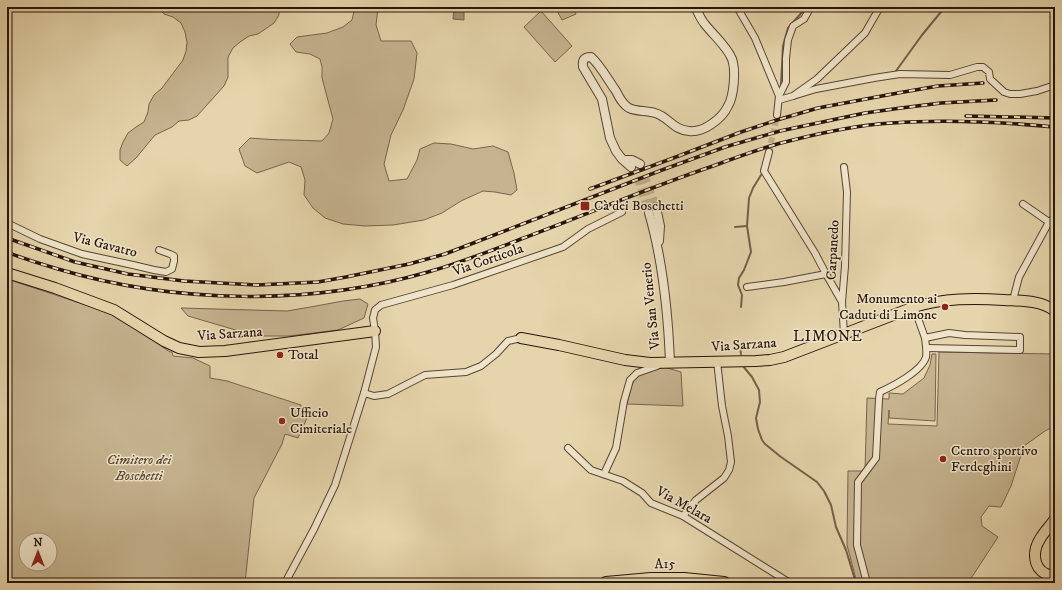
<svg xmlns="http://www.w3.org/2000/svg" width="1062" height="590" font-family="'IM FELL DW Pica',serif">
<rect width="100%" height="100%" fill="#e6d5ac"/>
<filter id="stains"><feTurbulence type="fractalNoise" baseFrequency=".005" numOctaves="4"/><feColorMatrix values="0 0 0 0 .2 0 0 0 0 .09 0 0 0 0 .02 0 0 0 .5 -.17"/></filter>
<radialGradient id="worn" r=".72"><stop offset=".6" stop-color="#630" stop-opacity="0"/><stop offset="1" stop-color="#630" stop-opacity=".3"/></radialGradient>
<g fill="#c6b490" stroke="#76644d" fill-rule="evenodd">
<path d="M158 7H279V15L274 23 258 34 249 36 240 42 233 48 228 57V77L224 86 197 116 189 120 179 121 172 127 155 135 136 158 127 166 120 160V150L123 142 128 133 136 127 144 122 148 112 149 104 154 95 162 88 183 60 186 51 187 42 185 32 181 23 173 17 164 14Z"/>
<path d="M355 7H378L376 25 381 41H411L417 53 414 79 403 110 391 135 384 164 389 181 407 179 417 160 420 149 434 143 451 144 473 149 493 146 508 152 514 173 517 190 511 195 495 192 483 191 461 201 442 213 424 220 393 225 365 226 343 224 325 218 313 208 304 195 305 180 301 167 289 162 257 173 245 166 239 149 250 138C263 139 276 140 289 140 300 140 311 141 322 141L329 133 333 119 322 78V67L320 59 310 54 296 52 290 44 297 37 327 33 343 27 352 20Z"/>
<path d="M555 7H573L576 14 562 20Z"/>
<path d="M541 11 572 46 555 62 524 27Z"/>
<path d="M7 279 110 313 120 318 170 352H172L173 356 193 358 210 366V378L227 381 301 405 300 414 307 418 298 438 285 434 282 444 254 498 245 583H7ZM26 540H50V564H26Z"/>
<path d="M360 299 368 304 364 318 338 330 289 336H256L188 316 181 308 287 311 316 306 343 301Z"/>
<path d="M939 352 1055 354V426L1045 431 1024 446 1011 486 1001 507 989 506 981 517 982 526 998 537 968 583H857L847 545 848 471H865L867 398 889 399V393L903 394 924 378 930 365 932 354H936L935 421 889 418V410L888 424 937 426Z"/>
<path d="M664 367 681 372 683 406 627 404 632 385 637 375Z"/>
</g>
<path fill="#a59375" stroke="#73604a" d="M454 7H464V20L453 19Z"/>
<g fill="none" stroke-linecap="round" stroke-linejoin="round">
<g stroke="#73604a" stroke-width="2">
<path d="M896 71 922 35 945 7"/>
<path d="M781 85 783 46 788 28 804 10V7"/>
<path d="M735 227 747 226"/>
<path d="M741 307 742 295 738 285 739 278 744 270 751 252 747 226 749 198 753 188 761 175"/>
<path d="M740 346 741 354"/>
<path d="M743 366 752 377 759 390 760 402 756 418 758 429 762 440 765 444 781 457 817 482 824 491 831 505 836 527 846 550 856 583"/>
</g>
<path stroke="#c0ae8c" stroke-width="6" stroke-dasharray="6 3" stroke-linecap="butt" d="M769 152 777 115"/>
<g stroke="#c0ae8c" stroke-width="8" stroke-dasharray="8 4" stroke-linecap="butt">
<path d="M640 164 656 207"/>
<path d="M631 167 639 182 649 213"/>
</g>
<defs>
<g id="minor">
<path d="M737 7 755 38 779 96 777 115"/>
<path d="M1054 17 1055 18"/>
<path d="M779 96 786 82V58L788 40 793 26 804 19 808 12 809 7"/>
<path d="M793 96 816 89 874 78 900 74 950 75 977 67H983L989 72 990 79 1004 92 1010 94H1020L1037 91 1055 85"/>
<path d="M779 100 793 96 817 79 865 33 880 7"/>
<path d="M769 152 764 171 815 253 826 274 842 302"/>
<path d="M1023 204 1049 222 1055 227"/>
<path d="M7 223 40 239 82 254 133 265 154 270 166 272 172 269 174 261V256L170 254 159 250"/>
<path d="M747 287 784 282 826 274"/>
<path d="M1013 300 1019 277 1049 222 1055 217"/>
<path d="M914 307 925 338 949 333 965 335 1020 337V350L927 348"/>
<path d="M844 334 842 302 845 266 847 192 844 167"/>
<path d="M364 393 374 396 388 394 425 375 466 372 481 366 496 354 508 341 521 338"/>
<path d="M568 448 591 470 623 481 642 493 651 503 683 516 790 583"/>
<path d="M604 474 616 448 624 401 630 380 637 373 657 366"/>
<path d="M683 516 696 500 724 478 729 470 731 462 728 436 722 406 717 361"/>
<path d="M285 583 314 529 335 485 364 393 376 347 375 331 373 318 375 310 381 305 453 285 563 247 588 229 622 212"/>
<path d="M867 583 857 545 858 482 876 458 879 399 880 392C893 386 922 371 926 357 927 351 926 345 925 338"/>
</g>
<g id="tertiary">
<path d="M624 160H632L640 164"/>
<path d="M631 167 622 159 616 151 610 138 602 99 583 67C582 60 584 57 591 57 601 66 608 80 616 91 619 97 622 104 629 108 637 112 646 110 655 113 669 117 673 130 689 131 703 133 722 119 728 106 734 96 736 70 732 59 727 46 712 34 704 23 700 18 698 12 695 7"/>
<path d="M656 207 660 226 659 241"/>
<path d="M649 213C663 261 668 312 670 362"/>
</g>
<g id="primary">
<path d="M7 273 55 288 114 310 164 341 179 348 199 352 225 351 375 331"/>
<path d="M521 338 559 345 625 360 650 363 756 361 770 360 784 357 914 307C944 298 974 298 1004 300 1021 301 1041 300 1055 311"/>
<path d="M1055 519C1050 526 1044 532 1040 539 1033 550 1032 567 1046 574 1049 575 1052 575 1055 576"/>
</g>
<path id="motorway" d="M606 583 651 579H684L724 583"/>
</defs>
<use href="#minor" stroke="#574432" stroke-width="8"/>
<use href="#tertiary" stroke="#574432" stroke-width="10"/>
<use href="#primary" stroke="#27140a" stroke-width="12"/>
<use href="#motorway" stroke="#27140a" stroke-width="14"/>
<use href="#minor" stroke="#efe4c9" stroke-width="6"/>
<use href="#tertiary" stroke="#efe4c9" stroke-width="8"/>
<use href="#primary" stroke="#e6d5ac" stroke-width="10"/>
<use href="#motorway" stroke="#e6d5ac" stroke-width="12"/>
<defs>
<g id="rail">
<path d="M966 116 1055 118"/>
<path d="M591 188 590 189 676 157 741 132 777 120 818 108 898 93 938 86 983 83"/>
<path d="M7 238 75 262 128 274 184 281 257 285 318 282 346 277 409 264 445 254 662 170 725 147 780 131 865 113 901 108 941 103 996 100"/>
<path d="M7 252C24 259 41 264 58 269 175 304 311 306 428 272 460 263 490 251 521 239 585 215 648 188 713 166 737 157 761 148 785 142 820 133 857 125 892 123 947 119 1001 122 1055 127"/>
</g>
</defs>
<use href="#rail" stroke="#27140a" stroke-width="3.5"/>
<use href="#rail" stroke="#efe4c9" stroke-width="2" stroke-dasharray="6" stroke-linecap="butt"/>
</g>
<g fill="#8f2418" stroke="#efe4c9" stroke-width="1.5">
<rect x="580" y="201" width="10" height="10" rx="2"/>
<circle cx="945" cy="307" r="4"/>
<circle cx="280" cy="355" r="4"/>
<circle cx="282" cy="421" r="4"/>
<circle cx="943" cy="459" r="4"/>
</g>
<g text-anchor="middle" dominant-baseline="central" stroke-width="3" stroke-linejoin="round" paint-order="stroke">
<g font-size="14" fill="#27140a" stroke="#efe4c9" text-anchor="start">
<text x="594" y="206">Cà dei Boschetti</text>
<text x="937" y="299" text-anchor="end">Monumento ai<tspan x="937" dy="16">Caduti di Limone</tspan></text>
<text x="288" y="355">Total</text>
<text x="290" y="413">Ufficio<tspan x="290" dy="16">Cimiteriale</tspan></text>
<text x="951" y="451">Centro sportivo<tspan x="951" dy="16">Ferdeghini</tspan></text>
</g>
<g font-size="14" fill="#27140a" stroke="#efe4c9">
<text transform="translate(105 245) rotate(14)">Via Gavatro</text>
<text transform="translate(833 250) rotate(-87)">Carpanedo</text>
<text transform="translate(488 260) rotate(-19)">Via Corticola</text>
<text transform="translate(651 306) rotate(-96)">Via San Venerio</text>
<text transform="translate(230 334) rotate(-4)">Via Sarzana</text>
<text transform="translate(744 345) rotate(-4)">Via Sarzana</text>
<text transform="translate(684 505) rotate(29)">Via Melara</text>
<text transform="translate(665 564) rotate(-1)">A15</text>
</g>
<g font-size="14" font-style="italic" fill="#574432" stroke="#efe4c9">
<text x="139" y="460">Cimitero dei<tspan x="139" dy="16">Boschetti</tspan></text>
</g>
<g font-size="15" letter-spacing="1" fill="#27140a" stroke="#efe4c9">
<text x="828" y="336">LIMONE</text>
</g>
</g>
<rect width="1062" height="590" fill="none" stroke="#e6d5ac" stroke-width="24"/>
<rect x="8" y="8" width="1046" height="574" fill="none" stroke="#27140a" stroke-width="2"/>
<rect x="12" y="12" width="1038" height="566" fill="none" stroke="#27140a"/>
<g transform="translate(38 552)"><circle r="19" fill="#efe4c9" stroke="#9f917d"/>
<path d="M0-3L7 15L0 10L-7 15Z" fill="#8f2418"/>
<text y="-6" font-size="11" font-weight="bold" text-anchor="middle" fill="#27140a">N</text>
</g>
<rect width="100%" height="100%" filter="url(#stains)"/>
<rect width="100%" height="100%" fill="url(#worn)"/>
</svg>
